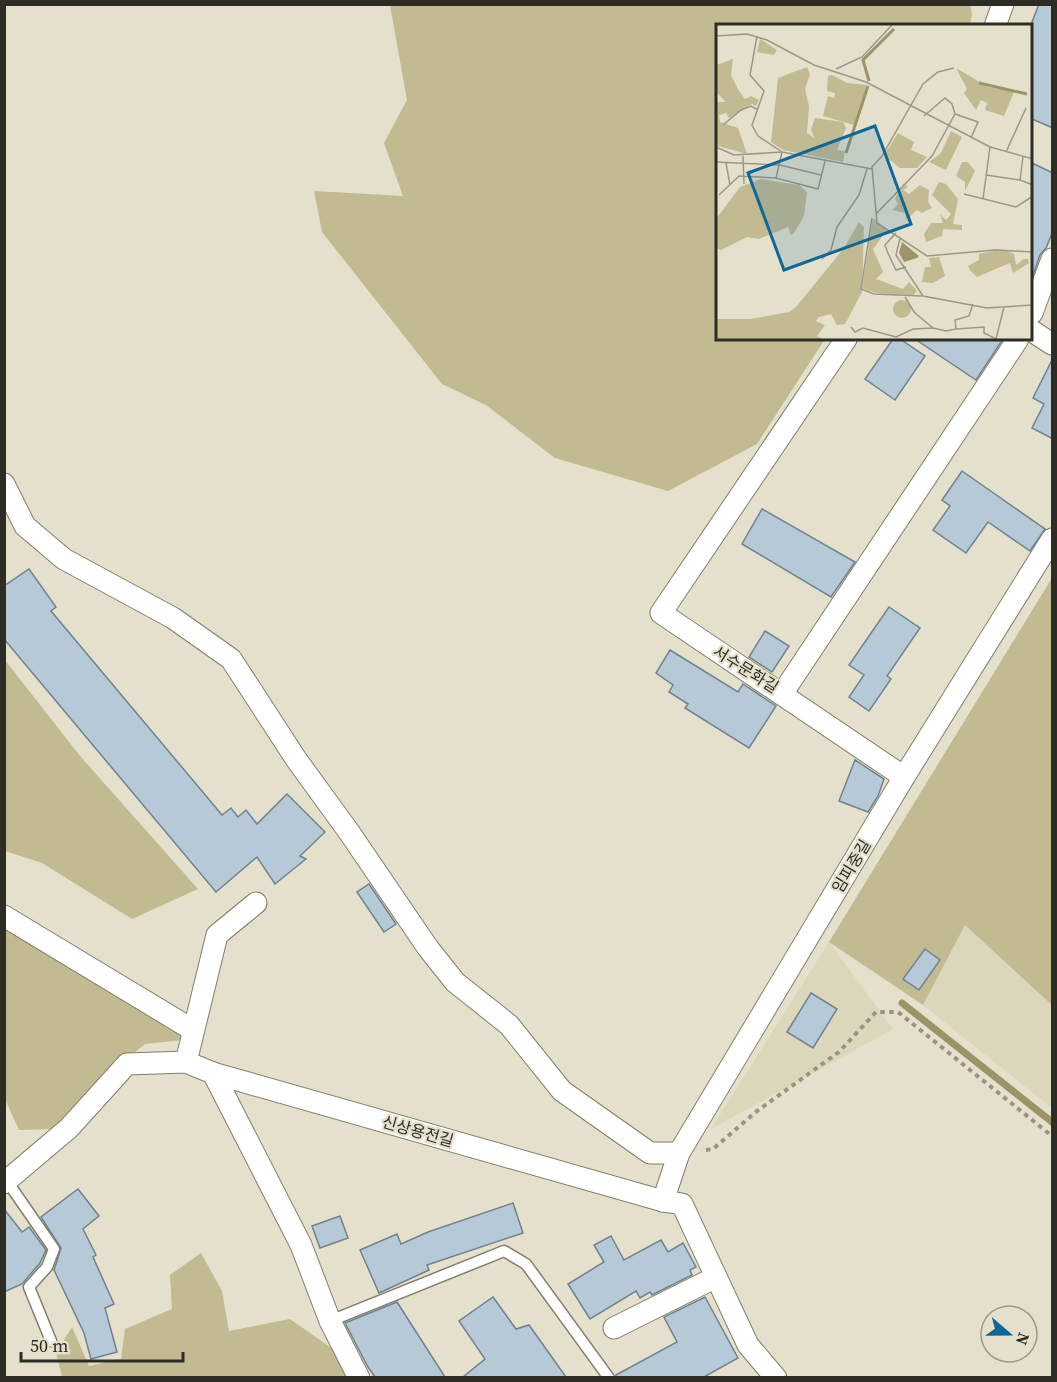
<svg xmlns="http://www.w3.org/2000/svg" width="1057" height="1382" font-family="'Source Serif 4','Noto Sans KR',serif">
<rect width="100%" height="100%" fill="#e4e0cb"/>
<g fill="#dcd6ba">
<path d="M1052 802V1108L923 1005 965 925Z"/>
<path d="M829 942 893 1029 711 1129Z"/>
</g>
<g fill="#c2ba91">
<path d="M390 5 970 4 972 14 970 26H718V339H825L757 444 668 491 555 458 486 405 442 384 322 232 314 191 403 196 384 143 407 100Z"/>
<path d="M1052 578V1005L965 925 923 1005 829 942Z"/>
<path d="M5 660 80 756 198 889 132 919 42 863 5 851Z"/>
<path d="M4 917 100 973 147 989 183 1040 145 1044 94 1085 54 1129 19 1130 5 1099Z"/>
<path d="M201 1253 222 1291 229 1331 290 1319 361 1369 367 1377H62L56 1353 72 1327 89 1366 121 1359 125 1329 172 1309 170 1275Z"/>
</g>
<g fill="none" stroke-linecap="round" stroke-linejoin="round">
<path stroke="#9c9367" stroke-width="7" d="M902 1003 1052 1122"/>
</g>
<g fill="#b6c9d7" stroke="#71828f" stroke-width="1.5">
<path d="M1039 4H1053V128L1032 119V22Z"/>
<path d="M1032 163 1053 173V231L1046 248 1040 255 1032 278Z"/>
<path d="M893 339H900L925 356 895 400 865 379Z"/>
<path d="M915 339H1003L976 380Z"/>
<path d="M1053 358V439L1032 428 1044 404 1033 398Z"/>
<path d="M962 471 1045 529 1030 551 988 522 966 553 933 530 950 506 942 500Z"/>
<path d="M762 509 855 562 831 597 742 544Z"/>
<path d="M29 569 56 607 51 611 222 815 231 808 238 817 246 810 257 824 287 794 325 832 300 856 306 859 275 884 257 857 216 892 4 639V586Z"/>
<path d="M889 607 920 628 887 676 891 679 869 711 849 697 864 675 849 665Z"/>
<path d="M765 631 789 646 772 672 749 657Z"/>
<path d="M670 650 738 692 743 684 776 706 749 748 685 708 688 704 669 692 673 685 656 673Z"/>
<path d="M855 760 884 779 878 796 868 812 839 801Z"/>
<path d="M369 884 396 924 384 932 357 892Z"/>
<path d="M925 949 940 960 919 990 903 979Z"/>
<path d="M811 993 837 1009 813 1048 787 1032Z"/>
<path d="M78 1189 99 1216 83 1229 96 1255 93 1257 114 1304 105 1308 117 1352 91 1359 84 1333 54 1270 61 1248 41 1217Z"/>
<path d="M513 1203 523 1233 427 1265 429 1270 379 1293 360 1250 397 1234 401 1244 428 1232Z"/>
<path d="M4 1209 22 1232 29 1227 46 1250 40 1263 22 1284 4 1292Z"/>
<path d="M340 1216 348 1238 320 1248 312 1226Z"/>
<path d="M611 1236 624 1260 661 1240 668 1252 683 1243 696 1267 690 1270 692 1275 652 1295 650 1292 640 1298 636 1291 590 1319 568 1284 604 1262 594 1245Z"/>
<path d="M493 1297 516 1329 529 1325 566 1377H463L485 1359 459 1321Z"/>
<path d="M705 1297 738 1358 704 1377H616V1375L677 1342 664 1317Z"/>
<path d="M397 1302 445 1377H375L368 1367 345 1323Z"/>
</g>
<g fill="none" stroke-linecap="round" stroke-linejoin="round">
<defs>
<g id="lane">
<path d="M7 1181 54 1249 47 1267 29 1287 51 1341"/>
<path d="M330 1321 504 1251 526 1264 609 1378"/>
</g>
<g id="street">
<path d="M995 26 1003 4"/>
<path d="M1032 313 1052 259"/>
<path d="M1032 331 1052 344"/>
<path d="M846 339 661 613 904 777"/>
<path d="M4 484 25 526 64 559 173 618 231 659 296 759 349 832 428 948 455 982 509 1025 562 1091 650 1153H679"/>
<path d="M782 694 1018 339"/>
<path d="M4 916 193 1030"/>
<path d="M186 1062 217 935 256 903"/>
<path d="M213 1073 301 1245 330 1321 359 1378"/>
<path d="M4 1183 69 1128 127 1064 186 1062 213 1073 663 1201 682 1204 748 1345 776 1378"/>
<path d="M663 1201 679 1153 904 777 1052 539"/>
<path d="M614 1328 716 1277"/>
</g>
</defs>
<use href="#lane" stroke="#827e6b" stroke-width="13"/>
<use href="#street" stroke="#827e6b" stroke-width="23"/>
<path stroke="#979485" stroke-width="4" stroke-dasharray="4.5 4.5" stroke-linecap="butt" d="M706 1150 713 1149 757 1111 839 1052 876 1012H898L1052 1136"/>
<use href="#lane" stroke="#fff" stroke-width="10"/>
<use href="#street" stroke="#fff" stroke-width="21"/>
</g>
<g text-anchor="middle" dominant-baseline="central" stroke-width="4.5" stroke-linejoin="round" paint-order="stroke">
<g font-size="16" fill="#2e2d25" stroke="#e4e0cb">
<text transform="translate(746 669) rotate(32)">서수문화길</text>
<text transform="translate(851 866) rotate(-59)">임피중길</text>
<text transform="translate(418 1131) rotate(16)">신상용전길</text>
</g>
</g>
<g transform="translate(716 24)">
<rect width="316" height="316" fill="#e4e0cb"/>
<path d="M44 15 61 26 58 31 41 28ZM17 35 15 51 23 67 29 75 35 72 43 76 40 82 36 80 13 94 10 89 3 91 4 98 22 104 31 130 2 122 0 110V78H10L0 68V41ZM91 43 94 50 89 65 93 82 91 109 98 114 95 105 99 94 127 98 130 104 121 126 129 127 127 138 67 126 55 118 62 54ZM240 44 272 63 298 68 288 92 269 86 271 79 265 76 260 86 248 69 251 65ZM116 51 131 59 151 61 138 101 107 92 112 72 118 74 119 69 111 67 112 52ZM235 107 246 113 230 146 213 138 225 129ZM182 109 198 118 195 126 211 133 201 144H184L168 131ZM246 138H252L259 147 249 167V158L240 152ZM45 155 83 161 91 168 88 192 78 209 75 211 72 203 43 215 31 213 5 226 0 224V195L24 163ZM223 158 230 160 242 175 237 200 246 201V206L227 205 226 212 210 218 208 210 215 199H227L224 190 230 196 235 190 216 171ZM188 159 192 163 187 166 193 170 204 161 213 166 212 178 216 184 206 189 201 186 190 196 189 189 176 186 182 180 179 175ZM157 194 171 206 157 225 167 248 160 255 187 265 193 258 201 267 197 271 160 269 146 264ZM143 198 148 203 146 268 129 300 121 301 115 290 103 293 100 297 109 301 101 312 109 316H0V295H35L73 288 80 283 128 224ZM286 225 298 230 300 241 308 235H312L313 239 297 249 294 239 261 253 254 246 252 242 263 236V230ZM223 233 229 252 217 259 206 258 209 243H215L213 234ZM177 285a9 9 0 1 1 18 0a9 9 0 1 1-18 0Z" fill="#c2ba91"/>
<path d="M186 218 203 232 201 234 188 238 183 229Z" fill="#9c9367"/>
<path fill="none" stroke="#9c9367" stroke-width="3" d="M153 57 147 36 178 5M263 59 311 70M130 129 152 62"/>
<path fill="none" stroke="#9b9889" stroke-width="1.5" d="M0 12 31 10 51 16 98 41 150 58 274 123 317 135M41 12 34 51 48 67 36 101 42 112 66 128 60 154M238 44 222 48 207 60 166 132 156 143 161 199 211 232 279 226 317 228M120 45 146 33 176 1M208 92 229 74 236 80 239 90M7 101 25 86 35 82 42 86M0 123 18 131 66 128 156 145M290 128 310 84M27 132 28 160M307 133 304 156 317 161M0 138 64 141 105 151M10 139 14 161M270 151 304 156M248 170 300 183 317 172M3 171 23 152 60 154 102 165 109 137M267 175 274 123M160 190 216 132 239 90 262 98 255 114M156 194 145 265 158 270 206 272M180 209 169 221 171 227 180 246 190 243M184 214 180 231 207 272 271 284 317 281M106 235 115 226 121 203 143 171 151 145M189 273 198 288 217 304 230 307 240 305 239 296 253 292 257 280M135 303 139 308 147 304 180 313 197 305 217 304M240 305 268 303V309L280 315 288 283"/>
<path fill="#0f6798" fill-opacity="0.15" stroke="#0f6798" stroke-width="3" d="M159 102 195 200 68 246 32 149Z"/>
<rect width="316" height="316" fill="none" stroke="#2e2d25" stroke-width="3"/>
</g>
<rect width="1057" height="1382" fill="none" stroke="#2e2d25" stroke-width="12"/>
<g transform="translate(1009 1334) rotate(110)"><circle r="28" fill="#e4e0cb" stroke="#9b9889" stroke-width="1.5"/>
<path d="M0-4.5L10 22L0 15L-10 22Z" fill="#0f6798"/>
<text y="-9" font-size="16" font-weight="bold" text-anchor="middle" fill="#2e2d25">N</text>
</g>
<path d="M21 1352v9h162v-9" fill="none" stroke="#2e2d25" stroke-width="3"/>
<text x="30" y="1352" font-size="18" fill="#2e2d25" stroke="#e4e0cb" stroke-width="4.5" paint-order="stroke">50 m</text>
</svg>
